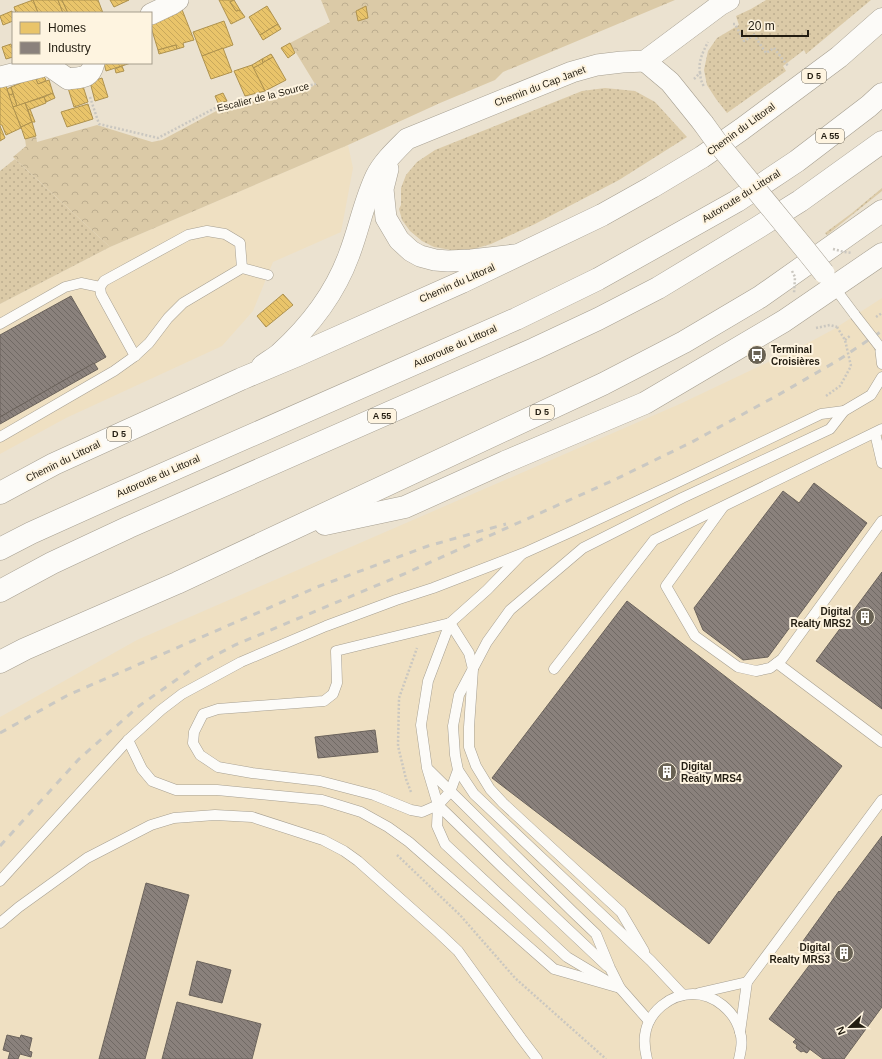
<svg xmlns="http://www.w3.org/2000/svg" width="882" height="1059" font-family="Arial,sans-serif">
<defs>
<pattern id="grass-dots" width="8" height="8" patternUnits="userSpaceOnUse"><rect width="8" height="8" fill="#dbcaa7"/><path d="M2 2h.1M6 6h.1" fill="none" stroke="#bcad8f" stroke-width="1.8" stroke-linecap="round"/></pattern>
<pattern id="forest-crowns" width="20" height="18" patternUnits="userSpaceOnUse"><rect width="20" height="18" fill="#dbcaa7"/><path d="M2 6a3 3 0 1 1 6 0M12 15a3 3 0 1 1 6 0" fill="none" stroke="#bcad8f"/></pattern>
<pattern id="homes-back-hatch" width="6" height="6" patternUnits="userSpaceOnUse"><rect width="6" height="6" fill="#e9c46a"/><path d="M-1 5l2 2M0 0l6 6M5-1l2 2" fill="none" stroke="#c8a85b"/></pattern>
<pattern id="industry-back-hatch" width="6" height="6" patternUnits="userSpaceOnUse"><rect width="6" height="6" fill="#8a817c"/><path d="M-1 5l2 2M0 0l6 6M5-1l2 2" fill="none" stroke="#706964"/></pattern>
</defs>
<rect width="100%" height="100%" fill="#ebe2d0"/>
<g fill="#efe0c2">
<path d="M348 145 353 168 341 232 273 262 253 311 222 346 66 418 0 454V304L110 247Z"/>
<path d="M882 298V1059H0V717L137 640 682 403 808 343 834 329Z"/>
</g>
<g fill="url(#grass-dots)">
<path d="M766 0H871L806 54 804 50 783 66 786 71 727 113 716 99 707 85 704 70 708 51 717 38 739 25 736 16 751 9Z"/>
<path d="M605 88 635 91 655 102 687 137 619 180 535 224 491 244 470 250H451L434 247 422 241 410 231 402 220 399 209 401 205V188L406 175 417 162 435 150 582 91Z"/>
<path d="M15 159 110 247 0 304V171Z"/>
<path d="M882 188V191L827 235 825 233 852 213Z"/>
</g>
<path fill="url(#forest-crowns)" d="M321 0H675L503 72 495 80 440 103 348 145 110 247 13 157 26 146 25 139 36 136 37 142 97 125 152 142 162 140 220 109 312 87 315 84 290 43 330 22Z"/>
<g fill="url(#homes-back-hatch)" stroke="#ae924f">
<path d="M33 0H58L63 13H38Z"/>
<path d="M33 0 38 13H16L14 7Z"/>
<path d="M58 0H62L68 13H63Z"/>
<path d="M62 0H98L103 13H68Z"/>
<path d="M110 0H129L114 7Z"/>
<path d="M219 0H234L230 2 236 11 240 10 245 17 231 24Z"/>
<path d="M234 0 240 10 236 11 230 2Z"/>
<path d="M267 6 278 24 260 35 249 17Z"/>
<path d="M366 6 368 18 358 21 356 11Z"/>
<path d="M181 7 194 40 183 43 184 47 177 49 176 45 158 50 151 27V21Z"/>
<path d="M12 11 13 21 3 25 0 16Z"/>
<path d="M224 21 233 45 202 56 193 32Z"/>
<path d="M278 24 281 29 263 40 260 35Z"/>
<path d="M290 43 295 53 288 58 281 48Z"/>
<path d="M11 44 13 50V57L6 59 2 47Z"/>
<path d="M176 45 177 49 159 54 158 50Z"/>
<path d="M223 48 232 72 211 79 202 56Z"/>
<path d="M271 54 273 57 263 63 262 59Z"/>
<path d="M273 57 286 80 265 91 253 68Z"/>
<path d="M262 59 263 63 253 68 252 65Z"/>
<path d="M104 63H131L106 71Z"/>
<path d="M252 65 265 91 245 96 234 71Z"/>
<path d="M122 66 124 71 116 73 115 69Z"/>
<path d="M42 75 45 78 46 81 38 84 35 77Z"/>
<path d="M35 77 38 84 49 80 53 93 17 106 11 87Z"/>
<path d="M102 78 108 97 95 101 90 82Z"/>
<path d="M5 83 21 128 6 135 2 125H0V85Z"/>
<path d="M82 83 88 102 74 107 68 88Z"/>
<path d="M11 87 13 94 9 95 7 89Z"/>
<path d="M53 93 55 98 46 102 44 97Z"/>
<path d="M223 93 227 101 218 103 215 96Z"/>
<path d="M13 94 17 106 13 107 9 95Z"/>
<path d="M44 97 46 103 28 110 25 103Z"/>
<path d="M25 103 32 122 21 127 13 107Z"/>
<path d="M88 104 93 119 67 127 61 112Z"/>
<path d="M30 109 35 122H32L28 110Z"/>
<path d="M32 122 36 136 25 139 21 127Z"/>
<path d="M0 126 5 138 0 141Z"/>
<path d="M283 294 293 305 266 327 257 316Z"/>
</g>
<g fill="url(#industry-back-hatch)" stroke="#6b635c">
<path d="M71 296 106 357 0 417V335Z"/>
<path d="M94 363 98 369 0 424V417Z"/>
<path d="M814 483 867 523 768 657 743 660 703 630 694 608 783 491 799 503Z"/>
<path d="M882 572V709L816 661Z"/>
<path d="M627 601 842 766 709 944 492 778Z"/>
<path d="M375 730 378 752 318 758 315 737Z"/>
<path d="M882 836V1007L844 1059H823L769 1019 814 959 798 948 839 891 840 892Z"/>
<path d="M146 883 189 895 145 1059H99Z"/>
<path d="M197 961 231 970 222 1003 189 995Z"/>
<path d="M177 1002 261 1024 252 1059H162Z"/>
<path d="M7 1035 20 1038 21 1035 32 1038 29 1051 32 1052 31 1057 20 1054 18 1059H8L10 1052 3 1050Z"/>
<path d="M796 1039 810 1049 807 1053 803 1051 801 1052 796 1048 797 1045 793 1042Z"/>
</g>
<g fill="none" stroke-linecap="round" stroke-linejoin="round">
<defs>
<g id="service">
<path d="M834 287 855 315"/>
<path d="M0 324 65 287 81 283 100 287"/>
<path d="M880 347 882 364"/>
<path d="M135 356 101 294 100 287 104 281 188 235 207 231 225 234 240 243 242 268"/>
<path d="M875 433 882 463"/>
<path d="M0 437 114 371 135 356 149 343 168 318 183 303 242 268 268 275"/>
<path d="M723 507 666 586 695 636 738 667 756 671 770 668 782 659 882 521"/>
<path d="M521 555 487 590 450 623 428 681 421 725 427 768 438 805 437 826 445 844 567 957 607 981"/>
<path d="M450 623 336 651 337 683 333 694 324 701 218 709 203 714 194 732 193 743 200 755 218 767 252 773 320 781 374 795 411 810 422 812 438 805 450 792 458 770"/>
<path d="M450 623 469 653 473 669 469 727V747L476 766 490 789 503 803 621 912 644 951"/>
<path d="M777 663 882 742"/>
<path d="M554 669 654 540 882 429"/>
<path d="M429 770 573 912 596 934 610 968 620 988 649 1021"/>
<path d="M438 805 504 869 607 966"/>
<path d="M0 881 128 740"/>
<path d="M0 923 19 907 87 858 151 825 174 818 215 815 252 817 323 840 344 851 358 861 439 933 458 951 521 1038 537 1059"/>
<path d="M620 988 554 969 409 842 388 827 361 812 322 800 217 790H176L152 781 142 769 128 740 161 710 182 694 241 662 326 626 396 600 433 588 524 553 575 530 674 484 821 414 844 411"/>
<path d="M699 993 747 982"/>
<path d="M683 995 651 961 474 794 458 770 455 755 453 726 459 695 487 642 510 610 583 548 682 498 830 429 844 411 871 395 882 377"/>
<path d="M740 1032 747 982 882 800"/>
<path d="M647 1059C645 1051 644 1043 645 1035 648 1012 670 994 693 994 714 994 735 1011 740 1032 743 1041 741 1050 739 1059"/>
</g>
<g id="minor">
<path d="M151 14 172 4 178 0"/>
<path d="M645 61 670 82 703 123"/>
<path d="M0 77 48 65 68 79C82 77 90 79 94 63"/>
<path d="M388 169 383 189 386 218 399 240 411 251 420 256 435 260 448 261 471 260 514 255"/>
<path d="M262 366C267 362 274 358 279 354 310 326 335 293 349 255 359 229 364 201 376 176 383 162 396 150 407 139L572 72 597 65 622 62 645 61 720 5 729 0"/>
</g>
<g id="primary">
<path d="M0 493 54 464 241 379 298 355 462 282 602 215 652 187 702 157 742 129 839 57 882 19"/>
<path d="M325 524 405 507 505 462 645 403 784 321 882 254"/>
<path d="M0 662 25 649 177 583 286 532 603 384 684 342 760 297 882 211"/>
</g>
<g id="motorway">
<path d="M0 549 31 533 111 497 516 319 598 279 737 201 797 161 869 106 882 94"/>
<path d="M0 591 52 563 129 527 534 349 598 319 658 288 757 228 800 201 882 142"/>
</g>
</defs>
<use href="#service" stroke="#a69f91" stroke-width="11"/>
<use href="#minor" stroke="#a69f91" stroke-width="22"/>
<use href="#primary" stroke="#a69f91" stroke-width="23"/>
<use href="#motorway" stroke="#a69f91" stroke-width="23"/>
<g stroke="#cac7c0" stroke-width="2.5" stroke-dasharray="2 2" stroke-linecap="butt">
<path d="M733 24H735L744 41 754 35 766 53 774 48 788 66"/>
<path d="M700 73C698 61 703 52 708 42"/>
<path d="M694 79 700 73 701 80 704 87"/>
<path d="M90 97 99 124 158 138 217 107 316 84"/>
<path d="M876 317 882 313"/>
<path d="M816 328 830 325 837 327"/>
<path d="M845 340 851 335"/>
<path d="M826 396 840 386 851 366"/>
<path d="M411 792 406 779 398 746 399 698 417 648"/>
<path d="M397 855 460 915 515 978 606 1059"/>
</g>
<use href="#service" stroke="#fcfbf8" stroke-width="10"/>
<use href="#minor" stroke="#fcfbf8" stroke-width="21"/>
<use href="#primary" stroke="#fcfbf8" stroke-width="22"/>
<use href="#motorway" stroke="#fcfbf8" stroke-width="22"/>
<g stroke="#cac8c2" stroke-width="3" stroke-dasharray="7 7" stroke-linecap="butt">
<path d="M0 733 68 695 317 587 428 546 506 524"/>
<path d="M0 846 79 759 139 706 199 664 235 645 404 574 614 480 692 442 778 395 837 361 882 331"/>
</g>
<defs>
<path id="service-bridge" d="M855 315 880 347"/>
<path id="minor-bridge" d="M703 123 716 141 804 248 824 273"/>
</defs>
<use href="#service-bridge" stroke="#a69f91" stroke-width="11" stroke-linecap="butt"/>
<use href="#minor-bridge" stroke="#a69f91" stroke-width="22" stroke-linecap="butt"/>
<g stroke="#cac7c0" stroke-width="2.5" stroke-dasharray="2 2" stroke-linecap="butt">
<path d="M833 249 844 252 852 253"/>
<path d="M792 271 795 277 794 294"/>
<path d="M837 327 845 340 851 366"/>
</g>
<use href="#service-bridge" stroke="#fcfbf8" stroke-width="10"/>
<use href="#minor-bridge" stroke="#fcfbf8" stroke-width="21"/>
</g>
<defs>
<symbol id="bus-disc" viewBox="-11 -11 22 22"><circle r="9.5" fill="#696254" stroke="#fef4e0"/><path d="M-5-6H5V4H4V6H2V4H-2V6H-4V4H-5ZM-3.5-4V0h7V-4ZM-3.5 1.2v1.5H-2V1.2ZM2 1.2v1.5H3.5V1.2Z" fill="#fff"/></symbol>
<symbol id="building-disc" viewBox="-11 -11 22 22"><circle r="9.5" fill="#696254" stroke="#fef4e0"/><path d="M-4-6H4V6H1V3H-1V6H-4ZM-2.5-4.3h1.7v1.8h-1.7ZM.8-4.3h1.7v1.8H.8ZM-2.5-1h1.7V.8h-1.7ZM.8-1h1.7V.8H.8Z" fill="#fff"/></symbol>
</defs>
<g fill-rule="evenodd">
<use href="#bus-disc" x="746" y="344" width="22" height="22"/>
<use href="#building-disc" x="854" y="606" width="22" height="22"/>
<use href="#building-disc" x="656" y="761" width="22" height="22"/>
<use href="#building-disc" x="833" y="942" width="22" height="22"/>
</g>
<g text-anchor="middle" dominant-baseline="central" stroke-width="4" stroke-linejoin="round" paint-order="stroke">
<g fill="#fef4e0" stroke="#655e4f" stroke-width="1">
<rect x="802" y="69" width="24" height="14" rx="3"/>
<rect x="816" y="129" width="28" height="14" rx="3"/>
<rect x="530" y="405" width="24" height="14" rx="3"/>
<rect x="368" y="409" width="28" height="14" rx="3"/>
<rect x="107" y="427" width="24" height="14" rx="3"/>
</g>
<g font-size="9" font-weight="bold" fill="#231d11">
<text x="814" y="76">D 5</text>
<text x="830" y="136">A 55</text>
<text x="542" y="412">D 5</text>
<text x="382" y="416">A 55</text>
<text x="119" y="434">D 5</text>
</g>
<g font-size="10" fill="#231d11" stroke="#fef4e0">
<text transform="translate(540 86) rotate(-21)">Chemin du Cap Janet</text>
<text transform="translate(263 97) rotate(-14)">Escalier de la Source</text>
<text transform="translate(741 129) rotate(-36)">Chemin du Littoral</text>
<text transform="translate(741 196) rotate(-32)">Autoroute du Littoral</text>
<text transform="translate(457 283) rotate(-24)">Chemin du Littoral</text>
<text transform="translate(455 346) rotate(-24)">Autoroute du Littoral</text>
<text transform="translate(63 461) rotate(-26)">Chemin du Littoral</text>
<text transform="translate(158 476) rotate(-24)">Autoroute du Littoral</text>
</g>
<g font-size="10" font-weight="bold" fill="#231d11" stroke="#fef4e0" text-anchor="start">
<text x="771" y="349">Terminal<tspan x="771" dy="12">Croisières</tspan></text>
<text x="851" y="611" text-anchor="end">Digital<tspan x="851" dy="12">Realty MRS2</tspan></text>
<text x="681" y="766">Digital<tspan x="681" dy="12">Realty MRS4</tspan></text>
<text x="830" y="947" text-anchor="end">Digital<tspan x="830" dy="12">Realty MRS3</tspan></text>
</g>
</g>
<rect x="12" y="12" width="140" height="52" fill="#fef4e0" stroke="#a69e8d"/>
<rect x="20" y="22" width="20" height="12" fill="#e9c46a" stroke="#a69e8d"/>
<text x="48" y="32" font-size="12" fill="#231d11">Homes</text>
<rect x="20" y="42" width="20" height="12" fill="#8a817c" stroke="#a69e8d"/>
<text x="48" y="52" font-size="12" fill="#231d11">Industry</text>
<g transform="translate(850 1027) rotate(248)" stroke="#fef4e0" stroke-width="3" paint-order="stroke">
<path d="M0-3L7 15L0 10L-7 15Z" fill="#231d11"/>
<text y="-6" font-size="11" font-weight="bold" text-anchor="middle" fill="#231d11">N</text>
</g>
<path d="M742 30v6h66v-6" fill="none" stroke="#231d11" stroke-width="2"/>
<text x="748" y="30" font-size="12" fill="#231d11" stroke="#fef4e0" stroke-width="3" paint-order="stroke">20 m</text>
</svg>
